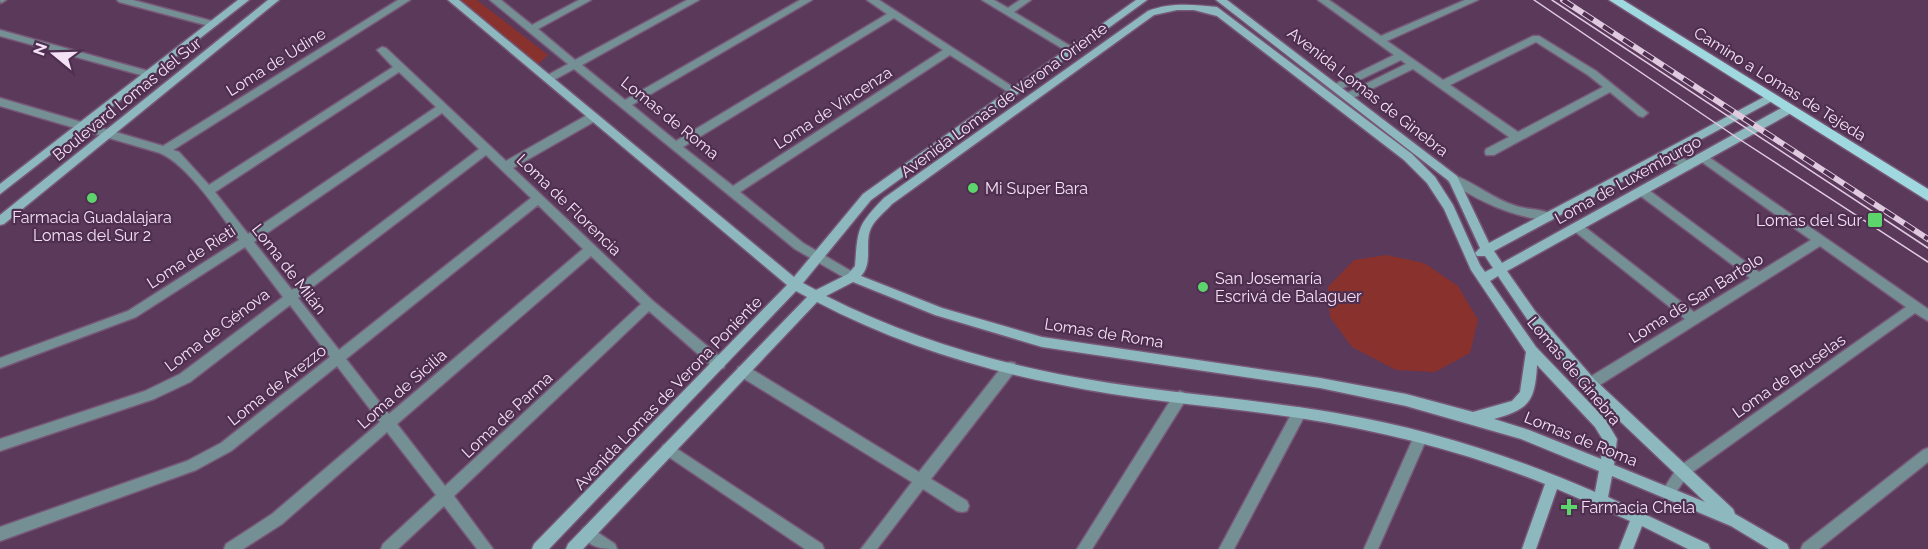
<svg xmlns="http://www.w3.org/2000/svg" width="1928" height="549" font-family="Raleway,sans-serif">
<rect width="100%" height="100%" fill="#5b395b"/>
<g fill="#89322d">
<path d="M456 0H477L548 55 536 66Z"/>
<path d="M1386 255 1424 263 1458 286 1478 320 1470 353 1435 372 1396 370 1352 347 1330 317 1328 287 1354 260Z"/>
</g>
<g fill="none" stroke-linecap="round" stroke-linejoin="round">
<defs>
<g id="street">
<path d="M0 0H6L1 3Z"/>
<path d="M117 0H133L216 22 218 24 213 27 119 2Z"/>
<path d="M398 0H410L173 150 179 152 209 185 393 67 377 50 382 47 386 48 506 161 589 114H597L598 117 597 120 513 168 653 301 724 360 725 364 724 368 719 369 714 368 649 311 454 496 493 549H477L444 506 398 549H381L383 544 436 495 387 432 282 524 243 549H224L226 544 272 514 380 422 337 366 231 451 196 470 0 541V527L187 461 221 443 330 357 290 305 190 382 154 399 0 451V439L145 391 180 374 283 297 245 247 136 317 0 368V358L128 311 239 240C220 214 188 165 160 153L0 106V98L163 146ZM399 72 436 107 248 234 215 192ZM442 113 479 149 292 290 254 242ZM486 155 531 198 339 350 298 298ZM538 205 583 249 389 414 346 359ZM591 256 641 304 445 486 397 424Z"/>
<path d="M490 0H501L532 25 579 0H591L538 29 575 60 687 0H699L582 65 625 100 800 0H812L632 105 676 141 887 14 867 0H879L1019 91 1014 94 1010 93 950 55 740 192 803 243 856 274 858 277 856 280 852 282 795 249 574 69 552 81H544V77L568 64ZM894 18 943 50 733 186 683 147Z"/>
<path d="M982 0H994L1008 8 1020 0H1031L1014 12 1077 50 1072 53 1068 52Z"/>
<path d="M1318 0H1329L1381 36 1465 0H1478L1387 41 1443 80 1533 36H1539L1596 71 1648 113 1643 117 1639 116 1610 92 1494 155H1486L1485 152 1486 149 1509 137 1413 69 1353 98H1345L1344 96 1345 94 1406 64 1401 60 1341 89H1333L1332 87 1333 85 1394 55ZM1536 42 1588 75 1603 87 1518 132 1450 85Z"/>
<path d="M0 30 152 72 153 74 148 77 0 36Z"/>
<path d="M1669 149 1691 163 1693 166 1691 169H1683L1665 156 1664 153Z"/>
<path d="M1703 153 1928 309V321L1915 313 1687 476 1673 497 1668 499 1663 497 1661 493 1677 468 1906 307 1820 246 1595 388 1590 389 1585 388 1584 384 1585 380 1685 319 1573 230 1571 227 1573 224H1581L1694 312 1750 278 1638 194 1636 191 1638 188H1646L1759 272 1811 240 1699 160 1698 157Z"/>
<path d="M1453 175C1474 182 1493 199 1516 206 1527 210 1549 209 1556 217L1550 221C1512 217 1481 202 1449 182L1447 179Z"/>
<path d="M1010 362 1015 363 1016 367 1015 371 931 479 967 501 969 506 967 511 962 512 957 511 923 489 877 549H861L912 482 738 375 737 371 738 367 743 366 748 367 919 472 1005 363Z"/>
<path d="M1180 391 1185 393 1187 397 1185 401 1092 549H1077L1175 393Z"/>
<path d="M1299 407 1304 409 1306 413 1234 549H1219L1294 409Z"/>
<path d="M1420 432 1425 434 1427 438 1378 549H1364L1415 434Z"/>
<path d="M668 443 822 544 824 549H805L663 453 661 449 663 445Z"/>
<path d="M1928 448V462L1819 549H1801L1803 544 1923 450Z"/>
<path d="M588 526 615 544 617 549C603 549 588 548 581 533L583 528Z"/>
</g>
<g id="secondary">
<path d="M238 0H249L0 194V184Z"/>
<path d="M268 0H279L4 224 0 225V215Z"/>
<path d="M448 0H459L794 277 863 194 1136 0H1147L871 200 803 283 816 290 848 274 855 266C858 228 857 226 884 198L1148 11C1172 2 1194 5 1217 7L1412 154 1435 177 1453 205 1480 265 1485 272 1493 268 1485 256H1477L1475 253 1480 248 1449 181 1216 0H1227L1457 176 1489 243 1766 96H1774L1775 98 1774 100 1494 251 1502 263 1785 106H1793L1794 109 1793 112 1507 271 1535 311 1595 380 1733 509 1735 514 1787 544 1789 549H1769L1731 526 1612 476 1608 497 1708 544 1710 549H1688L1642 526 1633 549H1619L1630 521 1557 489 1536 549H1522L1545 484C1466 452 1383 431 1299 418 1219 406 1137 401 1057 384 974 368 891 341 817 302L583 549H566L568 544 807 297 796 291 549 549H532L534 544 787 285ZM1177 10H1194L1217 16 1404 160 1427 183 1444 209 1471 270 1526 352 1520 392 1512 401 1473 412 1406 394 1320 378 1042 337 942 308 861 276C872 264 866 248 869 234 871 222 884 213 892 204L1154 15ZM1498 276 1527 319 1585 388 1705 502 1614 465 1617 439 1605 419 1536 347 1490 281ZM853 282 935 315 1042 347 1320 388 1406 406 1521 439 1599 471 1595 492C1512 456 1425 428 1336 413 1243 397 1149 392 1058 374 978 358 899 333 826 296ZM1537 365 1595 427 1603 440 1601 459 1529 430 1494 419C1529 409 1535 402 1537 365Z"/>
</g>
<path id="primary" d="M1609 0H1623L1928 189V201Z"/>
</defs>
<use href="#street" stroke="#775777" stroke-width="3"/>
<use href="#secondary" stroke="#775777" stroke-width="3"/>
<use href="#primary" stroke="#775777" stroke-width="3"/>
<use href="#street" fill="#759094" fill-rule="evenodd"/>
<use href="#secondary" fill="#8db9be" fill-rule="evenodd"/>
<use href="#primary" fill="#9fd8df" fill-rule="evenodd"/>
<g stroke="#e0cae0" stroke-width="1.5">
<path d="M1534 0 1739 139 1928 262"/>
<path d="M1552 0 1928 248"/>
</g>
<defs>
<path id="rail" d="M1563 0 1928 239"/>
</defs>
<use href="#rail" stroke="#e0cae0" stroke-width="6"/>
<use href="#rail" stroke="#4f2f50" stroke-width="4" stroke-dasharray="12" stroke-linecap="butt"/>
</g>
<g fill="#5dd56d" stroke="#4f2f50" stroke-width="2">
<circle cx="973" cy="188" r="6"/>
<circle cx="92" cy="198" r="6"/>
<rect x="1867" y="212" width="16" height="16" rx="3"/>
<circle cx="1203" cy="287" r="6"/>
<path d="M1566 498h6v6h6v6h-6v6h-6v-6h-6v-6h6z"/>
</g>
<g text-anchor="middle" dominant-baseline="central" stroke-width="4.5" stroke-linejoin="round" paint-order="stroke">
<g font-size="16" fill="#f5e1f5" stroke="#4f2f50">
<text transform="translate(276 62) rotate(-32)">Loma de Udine</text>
<text transform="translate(1780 84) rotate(32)">Camino a Lomas de Tejeda</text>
<text transform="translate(1368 92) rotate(38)">Avenida Lomas de Ginebra</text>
<text transform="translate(127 99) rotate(-39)">Boulevard Lomas del Sur</text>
<text transform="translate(1004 100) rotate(-36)">Avenida Lomas de Verona Oriente</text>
<text transform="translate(833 108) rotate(-33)">Loma de Vincenza</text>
<text transform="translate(670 118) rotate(39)">Lomas de Roma</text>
<text transform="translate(1628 180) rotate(-29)">Loma de Luxemburgo</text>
<text transform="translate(569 205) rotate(44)">Loma de Florencia</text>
<text transform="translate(191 257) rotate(-33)">Loma de Rieti</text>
<text transform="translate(289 269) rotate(52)">Loma de Milán</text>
<text transform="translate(1696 298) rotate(-32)">Loma de San Bartolo</text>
<text transform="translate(217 330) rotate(-37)">Loma de Génova</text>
<text transform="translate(1104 333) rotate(9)">Lomas de Roma</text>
<text transform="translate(1574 371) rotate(50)">Lomas de Ginebra</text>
<text transform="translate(1789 376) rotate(-35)">Loma de Bruselas</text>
<text transform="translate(277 385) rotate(-38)">Loma de Arezzo</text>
<text transform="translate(402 389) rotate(-41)">Loma de Sicilia</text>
<text transform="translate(668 393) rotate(-46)">Avenida Lomas de Verona Poniente</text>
<text transform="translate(507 415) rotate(-43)">Loma de Parma</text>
<text transform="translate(1581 439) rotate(22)">Lomas de Roma</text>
</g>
<g font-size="16" fill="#f5e1f5" stroke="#4f2f50" text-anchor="start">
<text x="985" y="188">Mi Super Bara</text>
<text x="92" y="217" text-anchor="middle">Farmacia Guadalajara<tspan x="92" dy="18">Lomas del Sur 2</tspan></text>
<text x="1862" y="220" text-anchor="end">Lomas del Sur</text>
<text x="1215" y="278">San Josemaría<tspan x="1215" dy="18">Escrivá de Balaguer</tspan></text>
<text x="1581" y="507">Farmacia Chela</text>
</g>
</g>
<g transform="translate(54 54) rotate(289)" stroke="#4f2f50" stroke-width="4.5" paint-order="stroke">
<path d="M0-4.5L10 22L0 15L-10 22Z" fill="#f5e1f5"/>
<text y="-9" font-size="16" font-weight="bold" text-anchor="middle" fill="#f5e1f5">N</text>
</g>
</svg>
